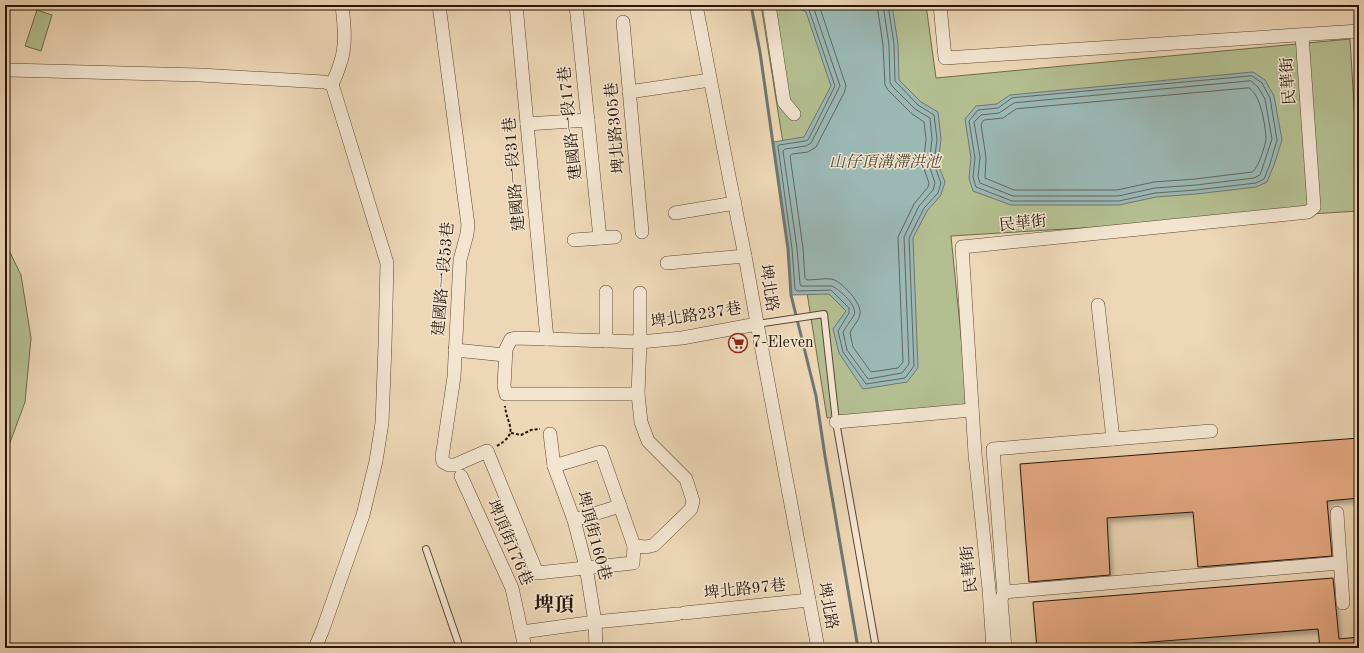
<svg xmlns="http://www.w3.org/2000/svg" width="1364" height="653" font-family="'Old Standard TT','Noto Serif TC',serif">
<defs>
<filter id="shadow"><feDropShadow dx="2.5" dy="4" stdDeviation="2" flood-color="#0004"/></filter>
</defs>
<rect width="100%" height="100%" fill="#edd7b6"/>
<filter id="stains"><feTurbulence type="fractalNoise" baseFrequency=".005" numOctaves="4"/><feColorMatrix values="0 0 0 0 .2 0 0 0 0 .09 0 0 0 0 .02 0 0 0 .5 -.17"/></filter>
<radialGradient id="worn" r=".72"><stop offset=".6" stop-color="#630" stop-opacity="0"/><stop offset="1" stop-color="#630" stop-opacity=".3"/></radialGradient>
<g fill="#b4bf91" stroke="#6f6a4d">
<path d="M761 5H926L936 78 1350 39 1359 188V211L951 236 968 406 827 418Z"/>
<path d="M37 10 52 15 41 51 25 46Z"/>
<path d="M5 242 21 275 31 338 25 402 5 456Z"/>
</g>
<g fill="#9bb8b5" stroke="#6e7770">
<path d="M793 5H892L898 44 899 80 921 102 938 112 941 139 938 164 945 182 941 195 927 211 913 238 918 368 907 382 863 389 839 353 833 329 846 311 829 294 791 295 788 249 773 142 804 137 831 86 806 12Z"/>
<path d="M1253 72 1265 80 1274 96 1282 140 1274 165 1267 182 1256 187 1196 194 1156 197 1119 205H1011L973 191 969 178 971 158 965 119 976 106 997 104 1010 95Z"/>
</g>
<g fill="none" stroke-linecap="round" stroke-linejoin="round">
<g stroke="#62665f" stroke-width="1">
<path d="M802 5 809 10 835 86 808 140 805 141 779 145 778 146 792 249 795 289 797 291 831 290 849 308V313L838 331 843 352 866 384 905 378 914 366 909 238 924 208 938 193 941 183 934 164 937 139 934 115 918 105 895 81 894 44 888 5"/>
<path d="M812 5 814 9 840 86 811 143 806 146 785 149 783 151 797 248 800 284 801 286H832C840 290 858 306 854 315 851 321 846 326 843 332L847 350 868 379 902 373 909 364 904 237 919 206 933 190 935 183 929 165 932 139 930 118 915 109 892 86 890 82 889 45 883 5"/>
<path d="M819 5 846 86 844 93 816 147 808 152 792 154 790 156 803 248 805 278 807 280C815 280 824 278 832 279 842 282 862 303 860 314 859 321 852 327 850 333L853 347 871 372 898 368 903 362 898 237 914 204 928 187 929 183 923 166 926 139 924 122 911 113 888 90 885 85 883 45 877 5"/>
<path d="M1252 76 1262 83 1270 98 1277 140 1270 164 1264 179 1256 183 1196 190 1155 193 1119 201H1012L976 187 973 177 975 158 969 121 978 110 998 108 1012 98Z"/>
<path d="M1251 81 1258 87 1265 99 1272 139 1260 175 1254 178 1196 185 1155 188 1118 196H1013L980 183 978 177 980 157 974 122 981 115 999 113 1014 103Z"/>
<path d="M1249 88C1261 95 1265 124 1266 138 1266 144 1258 169 1252 172L1195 179 1154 182 1117 190H1014L985 178 986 158 981 124 984 120 1003 118 1016 109Z"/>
</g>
<path stroke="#6e7770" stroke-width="3" d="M751 5 760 52 788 249 791 295 816 396 825 456 858 648"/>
</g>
<g fill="#e5a982" stroke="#2a1509" filter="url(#shadow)">
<path d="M1359 438V498L1327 501 1332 556 1198 567 1193 512 1107 518 1110 575 1029 582 1020 464Z"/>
<path d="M1333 578 1339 639 1359 637V648H1320L1318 629 1074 648H1037L1033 602Z"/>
</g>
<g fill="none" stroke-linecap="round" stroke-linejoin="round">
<defs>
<g id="service">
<path d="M757 324 824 314 836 422 876 648"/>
<path d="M426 549 460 648"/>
</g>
<g id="minor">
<path d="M439 5 468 225 467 234 460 260 454 377 442 457 443 462 449 465H455L487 451 537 573 633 563 634 546 601 452 554 466"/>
<path d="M516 5 547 339"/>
<path d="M576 5 600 238"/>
<path d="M696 5 727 166 745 256 759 334 818 648"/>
<path d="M769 5 784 102 794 114"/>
<path d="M940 5 945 58 1359 31"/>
<path d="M623 22 642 232"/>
<path d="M5 69 9 70 200 75 324 82 332 84 387 263 385 345 382 423 376 461 363 515 323 629 315 648"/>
<path d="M332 84C335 78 338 71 340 64 347 45 344 24 342 5"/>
<path d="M629 92 710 80"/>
<path d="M527 124 588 120"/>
<path d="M675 213 735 203"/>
<path d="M574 240 615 237"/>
<path d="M667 263 745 256"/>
<path d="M1098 305 1113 439"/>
<path d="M606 341V292"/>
<path d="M455 350 505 355"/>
<path d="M638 394H506L504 386 506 349 511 339 516 338 640 342 682 338 757 324"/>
<path d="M836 422 972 410"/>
<path d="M550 434 554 466 574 520 586 567 595 622 596 648"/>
<path d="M461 476 512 588 525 648"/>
<path d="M1337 513 1343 603"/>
<path d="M574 520 620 506"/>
<path d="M634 546 646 547 654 545 691 509 693 501 686 479 648 441 641 422 638 394 640 342V293"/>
<path d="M1004 592 1339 563"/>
<path d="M684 613 809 600"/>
<path d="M522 632 595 622 677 614"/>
<path d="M993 648 989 589 975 454 962 247 1308 212 1314 207 1302 35"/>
<path d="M1005 648 1001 600 1004 592 1003 582 993 449 1211 431"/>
</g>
</defs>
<use href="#service" stroke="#5b4634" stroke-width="8"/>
<use href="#minor" stroke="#5b4634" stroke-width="14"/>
<g stroke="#2a1509" stroke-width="2" stroke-dasharray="3 2" stroke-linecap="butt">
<path d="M511 433 521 435 531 430 540 429"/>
<path d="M497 446C520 432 507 426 505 406"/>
</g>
<use href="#service" stroke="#f3e5d0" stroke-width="6"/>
<use href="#minor" stroke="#f3e5d0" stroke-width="13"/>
</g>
<defs>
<symbol id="supermarket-ring" viewBox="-11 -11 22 22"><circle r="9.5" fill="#f3e5d0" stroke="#8f2418" stroke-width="1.5"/><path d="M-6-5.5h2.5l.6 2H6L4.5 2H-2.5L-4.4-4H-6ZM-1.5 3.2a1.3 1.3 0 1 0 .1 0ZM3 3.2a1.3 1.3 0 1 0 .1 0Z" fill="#8f2418"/></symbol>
</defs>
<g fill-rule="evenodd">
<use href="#supermarket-ring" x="727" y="332" width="22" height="22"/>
</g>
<g text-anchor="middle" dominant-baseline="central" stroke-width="3" stroke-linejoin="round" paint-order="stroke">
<g font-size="16" fill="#2a1509" stroke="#f3e5d0">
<text transform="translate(1289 81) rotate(-94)">民華街</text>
<text transform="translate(571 123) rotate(-96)">建國路一段17巷</text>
<text transform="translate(616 128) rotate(-95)">埤北路305巷</text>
<text transform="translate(515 174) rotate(-95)">建國路一段31巷</text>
<text transform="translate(1023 224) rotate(-6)">民華街</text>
<text transform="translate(444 279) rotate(-85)">建國路一段53巷</text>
<text transform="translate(768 288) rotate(81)">埤北路</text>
<text transform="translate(696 316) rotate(-9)">埤北路237巷</text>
<text transform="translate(593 536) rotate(75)">埤頂街160巷</text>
<text transform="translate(509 543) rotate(67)">埤頂街176巷</text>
<text transform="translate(970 569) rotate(-96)">民華街</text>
<text transform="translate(745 590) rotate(-6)">埤北路97巷</text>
<text transform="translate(827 606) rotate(79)">埤北路</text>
</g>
<g font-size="16" font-style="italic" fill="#534832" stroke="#f3e5d0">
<text x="885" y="163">山仔頂溝滯洪池</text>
</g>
<g font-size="16" fill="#2a1509" stroke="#f3e5d0" text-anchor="start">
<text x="752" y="343">7-Eleven</text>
</g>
<g font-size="20" font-weight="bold" fill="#2a1509" stroke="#f3e5d0">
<text x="554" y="606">埤頂</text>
</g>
</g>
<rect width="1364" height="653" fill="none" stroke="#edd7b6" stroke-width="20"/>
<rect x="6" y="6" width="1352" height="641" fill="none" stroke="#2a1509" stroke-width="2"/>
<rect x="10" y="10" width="1344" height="633" fill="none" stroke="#2a1509"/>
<rect width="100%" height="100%" filter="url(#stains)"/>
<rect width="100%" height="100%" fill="url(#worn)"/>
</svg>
